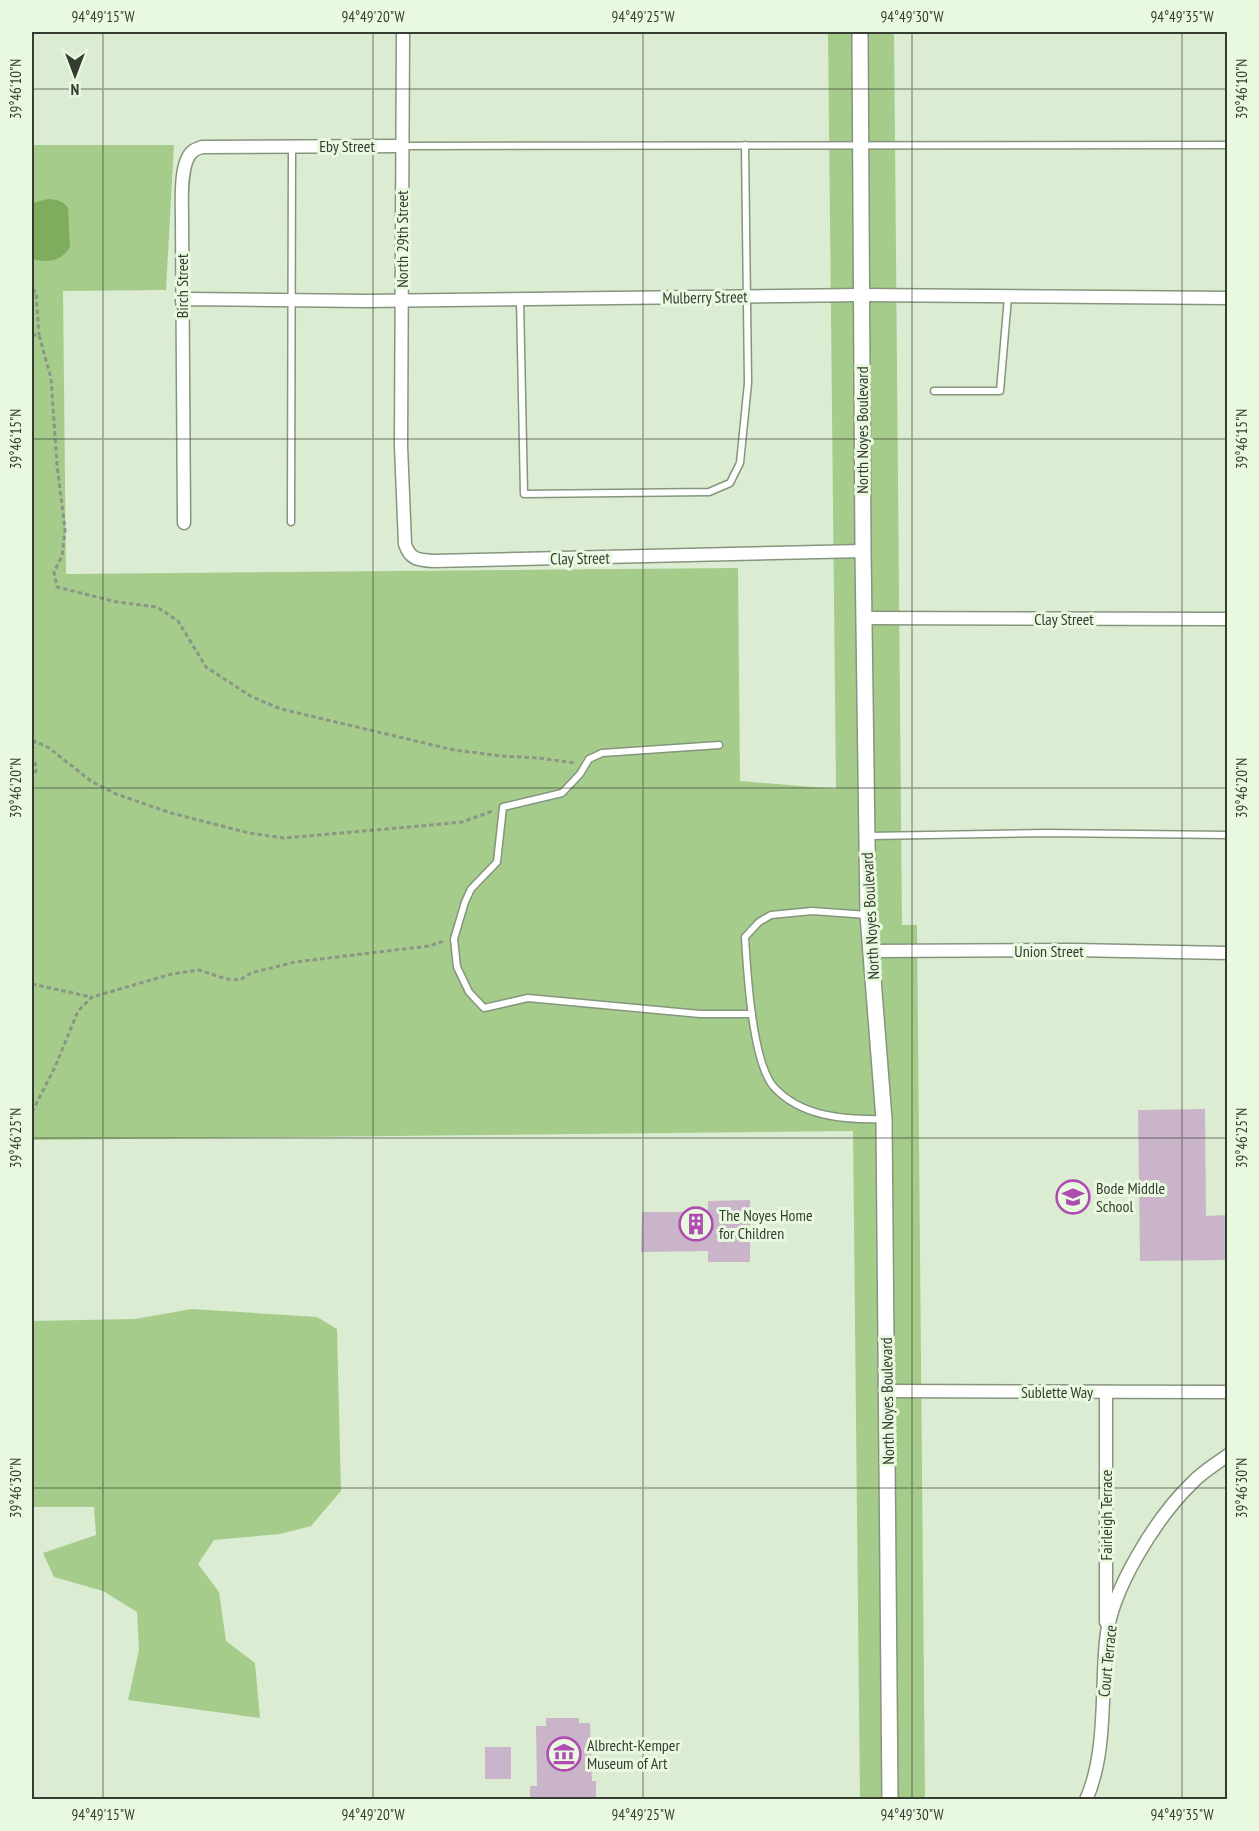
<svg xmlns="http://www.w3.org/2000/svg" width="1259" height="1831" font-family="'PT Sans Narrow',sans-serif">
<rect width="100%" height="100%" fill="#dcecd2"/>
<g fill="#a5cc8a">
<path d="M828 32H894L902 925H917L925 1799H860L853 1131 32 1140V145H174L166 290 63 291 66 574 738 568 740 781 836 789Z"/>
<path d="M192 1309 317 1317 337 1329 341 1491 311 1526 280 1534 214 1540 198 1564 219 1592 226 1641 255 1663 260 1718 128 1700 139 1650 137 1612 103 1591 54 1577 43 1553 96 1535 94 1507H32V1321L135 1319Z"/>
</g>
<path fill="#7fad5e" d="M48 199C57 200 63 200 68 208L70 247C61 262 47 263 32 259V203Z"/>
<g fill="#cab4ca">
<path d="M1205 1109 1206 1216 1227 1215V1260L1140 1261 1138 1110Z"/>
<path d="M750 1200V1262H708V1251L641 1252 642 1212H708V1201Z"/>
<path d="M546 1718H579V1723H590L592 1781H596V1800H530V1786H537L536 1726H546Z"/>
<rect x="485" y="1747" width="26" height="32"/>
</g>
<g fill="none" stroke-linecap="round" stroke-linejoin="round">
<defs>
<g id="service">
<path d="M402 146 1228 145"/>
<path d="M520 299 524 494 709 492 730 483 740 463 748 383 745 145"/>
<path d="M934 391H1000L1008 297"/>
<path d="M291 522 292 147"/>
<path d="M719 745 602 753 589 759 580 774 562 793 503 807 497 862 471 889 465 902 454 939 457 967 469 992 484 1008 528 998 700 1014H752"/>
<path d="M868 836 1047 833 1228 835"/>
<path d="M868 915 812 911 771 915 759 922 745 937C747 971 752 1060 773 1086 800 1117 845 1120 884 1119"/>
</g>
<g id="minor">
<path d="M403 32 401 446 405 544C410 560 419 560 434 561L863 551"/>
<path d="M182 301 189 299 366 301 861 295 1228 298"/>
<path d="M184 523 182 220C182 203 179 162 193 151 196 149 199 148 202 147L402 146"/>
<path d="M864 618 1228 619"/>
<path d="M870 951 1073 950 1228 953"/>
<path d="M887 1391 1228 1392"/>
<path d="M1106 1622V1392"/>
<path d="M1086 1800C1107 1753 1101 1692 1106 1641 1110 1591 1156 1518 1192 1483 1202 1472 1216 1464 1228 1455"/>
</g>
<path id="tertiary" d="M860 32 863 551 868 915 884 1119 890 1800"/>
</defs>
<use href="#service" stroke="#86957d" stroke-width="9"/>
<use href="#minor" stroke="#86957d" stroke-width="15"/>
<use href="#tertiary" stroke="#86957d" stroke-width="18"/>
<g stroke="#8b9784" stroke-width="3" stroke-dasharray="4.5 3" stroke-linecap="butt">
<path d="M32 289 36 292 39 335"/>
<path d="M32 335H39L51 378 57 465 65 530 62 556 54 572 57 587 117 602 157 607 178 621 206 667 252 697 281 709 454 750 502 756 539 758 575 763"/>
<path d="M32 751 35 741 49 748 91 781 116 794 171 813 249 833 284 838 420 826 462 822 493 811"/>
<path d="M32 755 37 769 32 778"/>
<path d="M32 984 91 997"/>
<path d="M32 1112 55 1067 78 1011 92 997 172 974 199 970 226 979 240 980 251 973 295 962 429 946 444 941"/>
</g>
<use href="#service" stroke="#fff" stroke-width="6"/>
<use href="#minor" stroke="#fff" stroke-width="12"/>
<use href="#tertiary" stroke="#fff" stroke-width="15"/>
</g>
<path fill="none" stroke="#363c32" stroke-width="1.5" stroke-opacity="0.45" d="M103 32V1800M373 32V1800M643 32V1800M912 32V1800M1182 32V1800M32 89H1228M32 439H1228M32 788H1228M32 1138H1228M32 1488H1228"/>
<defs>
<symbol id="school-ring" viewBox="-11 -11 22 22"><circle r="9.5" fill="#e9f9df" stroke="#ae4cb2" stroke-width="1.5"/><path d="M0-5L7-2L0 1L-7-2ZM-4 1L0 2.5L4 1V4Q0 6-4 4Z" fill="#ae4cb2"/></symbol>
<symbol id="building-ring" viewBox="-11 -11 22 22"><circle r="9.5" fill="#e9f9df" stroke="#ae4cb2" stroke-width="1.5"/><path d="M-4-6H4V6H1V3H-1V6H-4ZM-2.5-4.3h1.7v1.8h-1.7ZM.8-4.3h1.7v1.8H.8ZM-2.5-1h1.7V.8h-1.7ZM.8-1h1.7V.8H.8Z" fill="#ae4cb2"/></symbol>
<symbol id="museum-ring" viewBox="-11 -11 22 22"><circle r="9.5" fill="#e9f9df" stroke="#ae4cb2" stroke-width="1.5"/><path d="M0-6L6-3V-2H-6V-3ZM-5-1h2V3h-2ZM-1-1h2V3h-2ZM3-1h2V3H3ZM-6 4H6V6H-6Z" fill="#ae4cb2"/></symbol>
</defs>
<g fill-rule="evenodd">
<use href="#school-ring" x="1054" y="1178" width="38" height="38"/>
<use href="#building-ring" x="677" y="1205" width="38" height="38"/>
<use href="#museum-ring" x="545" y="1735" width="38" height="38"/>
</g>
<g text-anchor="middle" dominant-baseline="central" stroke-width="6" stroke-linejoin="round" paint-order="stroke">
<g font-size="16" fill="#363c32" stroke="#e9f9df">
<text x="347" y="146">Eby Street</text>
<text transform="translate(402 239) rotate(-90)">North 29th Street</text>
<text transform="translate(182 286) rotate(-90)">Birch Street</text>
<text transform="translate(705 297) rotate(-1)">Mulberry Street</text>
<text transform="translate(862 430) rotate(-90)">North Noyes Boulevard</text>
<text transform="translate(580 558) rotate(-1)">Clay Street</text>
<text x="1064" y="619">Clay Street</text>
<text transform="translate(870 916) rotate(-93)">North Noyes Boulevard</text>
<text x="1049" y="951">Union Street</text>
<text x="1057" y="1392">Sublette Way</text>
<text transform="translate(887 1401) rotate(-91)">North Noyes Boulevard</text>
<text transform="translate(1106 1515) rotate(-90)">Fairleigh Terrace</text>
<text transform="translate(1107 1661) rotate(-84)">Court Terrace</text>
</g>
<g font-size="16" fill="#363c32" stroke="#e9f9df" text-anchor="start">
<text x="1096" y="1188">Bode Middle<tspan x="1096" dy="18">School</tspan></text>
<text x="719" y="1215">The Noyes Home<tspan x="719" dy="18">for Children</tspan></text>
<text x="587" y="1745">Albrecht-Kemper<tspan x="587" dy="18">Museum of Art</tspan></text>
</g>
</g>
<rect width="1259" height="1831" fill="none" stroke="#e9f9df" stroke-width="66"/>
<g transform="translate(75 75) rotate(180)" stroke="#e9f9df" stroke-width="4.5" paint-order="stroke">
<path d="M0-4.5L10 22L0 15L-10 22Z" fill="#363c32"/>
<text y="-9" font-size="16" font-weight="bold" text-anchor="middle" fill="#363c32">N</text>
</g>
<rect x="33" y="33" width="1193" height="1765" fill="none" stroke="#363c32" stroke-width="2"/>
<g font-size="15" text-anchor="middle" fill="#363c32">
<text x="103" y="22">94°49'15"W</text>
<text x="373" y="22">94°49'20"W</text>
<text x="643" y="22">94°49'25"W</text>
<text x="912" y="22">94°49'30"W</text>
<text x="1182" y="22">94°49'35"W</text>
<text transform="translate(1242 89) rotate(-90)" y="5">39°46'10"N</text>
<text transform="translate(16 89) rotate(-90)" y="5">39°46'10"N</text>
<text transform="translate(1242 439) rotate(-90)" y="5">39°46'15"N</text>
<text transform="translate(16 439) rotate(-90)" y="5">39°46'15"N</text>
<text transform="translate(1242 788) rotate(-90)" y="5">39°46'20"N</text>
<text transform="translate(16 788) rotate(-90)" y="5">39°46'20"N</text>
<text transform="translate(1242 1138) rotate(-90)" y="5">39°46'25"N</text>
<text transform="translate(16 1138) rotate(-90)" y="5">39°46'25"N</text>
<text transform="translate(1242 1488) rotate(-90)" y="5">39°46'30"N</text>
<text transform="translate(16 1488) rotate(-90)" y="5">39°46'30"N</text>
<text x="103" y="1820">94°49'15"W</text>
<text x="373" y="1820">94°49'20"W</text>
<text x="643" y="1820">94°49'25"W</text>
<text x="912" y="1820">94°49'30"W</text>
<text x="1182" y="1820">94°49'35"W</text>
</g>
</svg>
